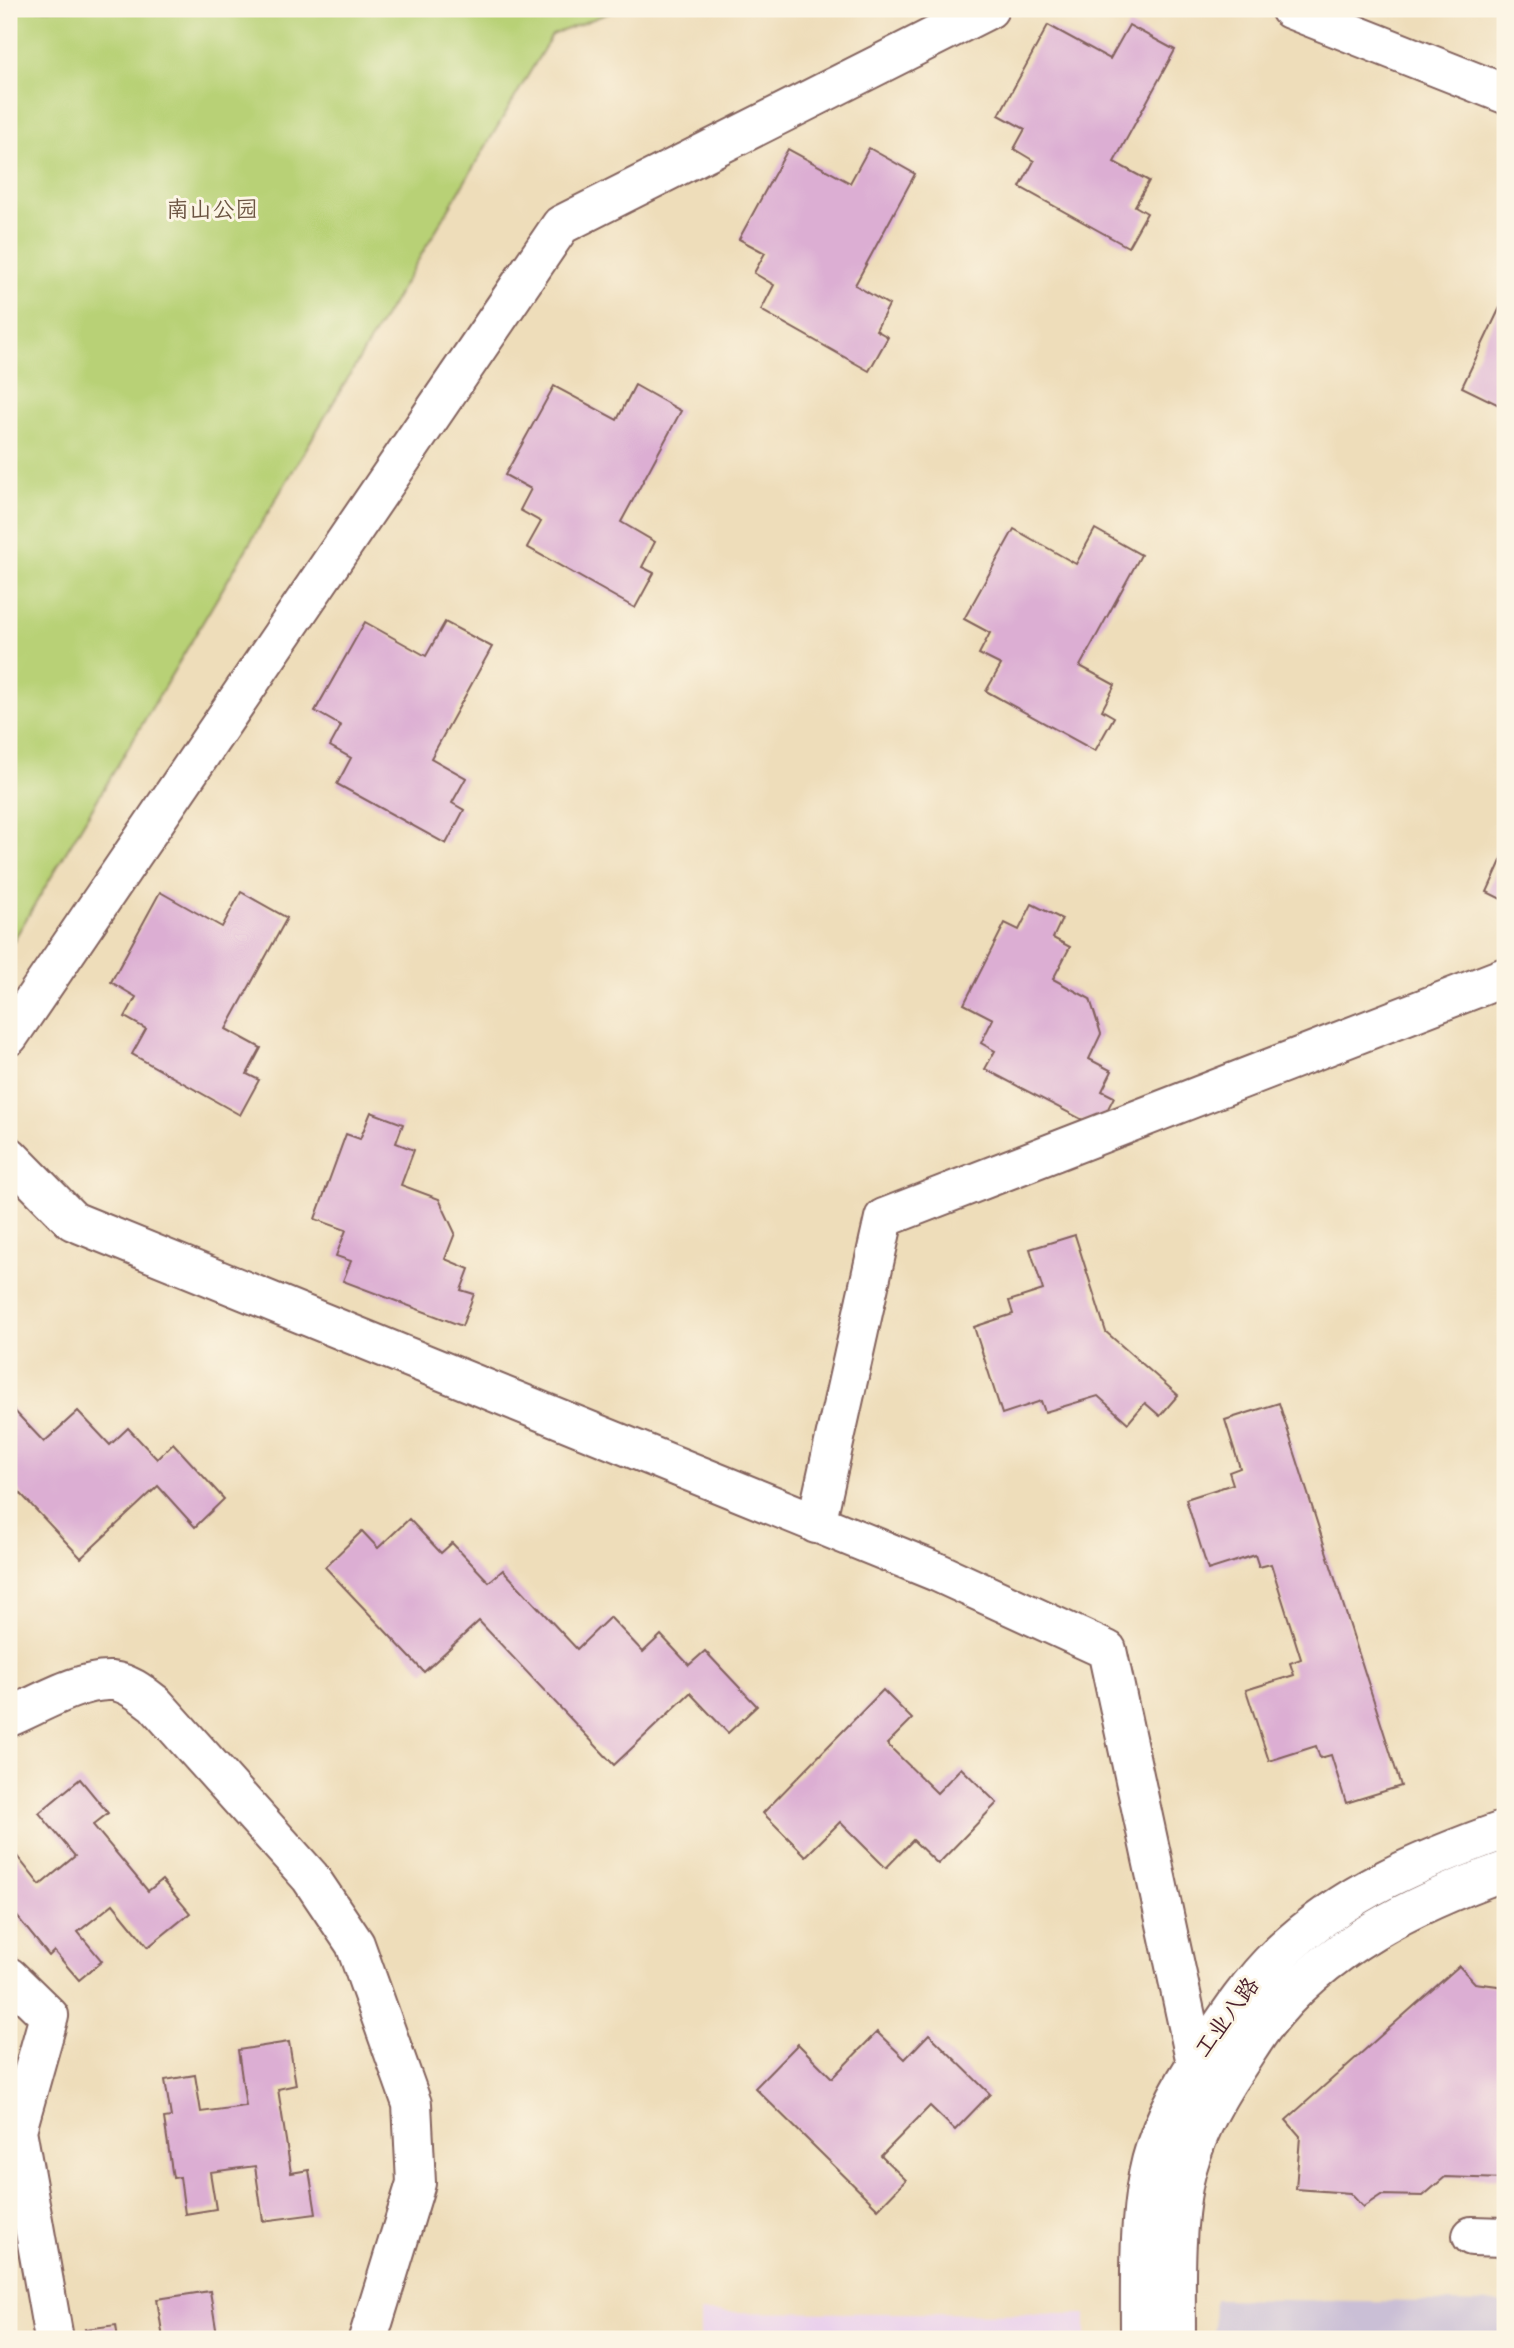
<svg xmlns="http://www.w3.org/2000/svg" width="1514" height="2348" font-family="'Gochi Hand','LXGW WenKai TC',sans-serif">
<rect width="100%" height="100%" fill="#fcf5e5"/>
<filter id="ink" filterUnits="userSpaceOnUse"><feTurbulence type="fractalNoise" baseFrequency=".0143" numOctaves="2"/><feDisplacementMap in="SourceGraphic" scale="14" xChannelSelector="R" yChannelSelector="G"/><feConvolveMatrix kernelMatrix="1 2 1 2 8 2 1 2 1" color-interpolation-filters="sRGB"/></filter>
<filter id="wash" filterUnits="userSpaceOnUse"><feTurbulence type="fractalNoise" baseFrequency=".00686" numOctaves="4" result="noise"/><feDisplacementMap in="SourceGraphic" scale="28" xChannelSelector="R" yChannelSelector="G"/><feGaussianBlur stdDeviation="1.57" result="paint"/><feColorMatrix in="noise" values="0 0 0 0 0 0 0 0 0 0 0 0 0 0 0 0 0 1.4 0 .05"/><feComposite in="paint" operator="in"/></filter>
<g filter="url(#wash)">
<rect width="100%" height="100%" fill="#eeddba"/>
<path fill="#ead1ec" d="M700 2312 1086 2314V2339H700Z"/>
<path fill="#cabfd6" d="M1215 2299 1505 2303V2339H1214Z"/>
<path fill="#b8d176" stroke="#817850" stroke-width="2" d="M9 9H619L552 35 9 948Z"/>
<g id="blocks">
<g fill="#dcaed3">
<path d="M1048 25 1110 59 1129 25 1175 50 1114 162 1149 181 1135 206 1147 213 1128 247 1020 187 1034 161 1014 149 1025 129 999 115Z"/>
<path d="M869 148 915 174 855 285 889 305 876 330 888 337 869 371 761 310 774 285 754 273 765 253 739 239 788 149 850 183Z"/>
<path d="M1505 297V408L1462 387Z"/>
<path d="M635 385 681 411 621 522 655 542 642 567 654 573 635 608 527 547 541 522 520 510 531 489 505 475 554 386 617 420Z"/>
<path d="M1014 529 1076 564 1095 529 1141 555 1080 666 1115 685 1102 710 1114 717 1095 751 986 691 1001 665 979 654 990 633 964 619Z"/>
<path d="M365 622 426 656 445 622 492 647 431 758 466 778 452 803 464 810 446 844 337 784 351 758 330 746 341 726 315 711Z"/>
<path d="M1505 852V901L1487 892Z"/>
<path d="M160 892 222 927 241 892 287 918 226 1029 261 1048 247 1074 259 1080 240 1115 132 1054 146 1029 125 1017 136 997 111 982Z"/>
<path d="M1032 904 1062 919 1053 938 1070 947 1053 979 1090 999 1101 1034 1089 1059 1112 1071 1102 1091 1114 1097 1098 1128 985 1069 995 1051 981 1043 993 1019 964 1004 1005 923 1019 930Z"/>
<path d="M371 1112 403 1124 396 1143 414 1150 401 1185 439 1199 455 1233 445 1259 469 1269 461 1290 474 1294 462 1326 343 1281 351 1261 336 1256 346 1230 315 1219 346 1134 360 1139Z"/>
<path d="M1505 1176V1192L1499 1179Z"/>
<path d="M1075 1235 1106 1332 1178 1395 1160 1416 1145 1403 1128 1423 1098 1396 1045 1412 1041 1401 1002 1414 974 1327 1013 1314 1009 1301 1043 1290 1030 1249Z"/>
<path d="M1279 1403 1401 1786 1346 1803 1331 1755 1320 1758 1316 1746 1269 1761 1246 1690 1294 1675 1290 1663 1301 1659 1271 1564 1259 1567 1255 1555 1208 1570 1186 1499 1233 1484 1229 1472 1240 1468 1225 1420Z"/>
<path d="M9 1405 44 1442 78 1411 110 1445 128 1428 157 1459 173 1443 224 1499 195 1527 158 1486 81 1558 9 1481Z"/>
<path d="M409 1519 441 1553 452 1543 489 1582 503 1570 577 1649 610 1617 643 1652 661 1635 689 1665 705 1651 757 1706 728 1733 690 1693 614 1765 479 1621 424 1672 325 1567 362 1531 378 1548Z"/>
<path d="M883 1690 912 1719 887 1744 937 1793 961 1768 997 1803 938 1864 913 1840 886 1868 840 1822 806 1856 763 1813Z"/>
<path d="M80 1779 108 1813 93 1825 148 1891 162 1880 190 1913 148 1947 113 1904 78 1932 102 1961 79 1980 54 1951 49 1956 11 1909 16 1904 9 1895V1861L16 1855 40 1885 75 1856 39 1813Z"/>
<path d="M1459 1966 1475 1983 1505 1987V2179L1445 2177 1423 2196 1381 2195 1363 2207 1350 2193 1296 2189 1300 2136 1286 2120Z"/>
<path d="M877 2032 905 2059 929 2034 990 2094 955 2130 930 2106 881 2156 906 2180 878 2209 755 2088 798 2044 832 2078Z"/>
<path d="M289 2042 296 2085 278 2089 291 2173 309 2170 316 2214 263 2221 255 2166 210 2172 216 2209 185 2214 180 2177 173 2178 164 2118 171 2117 165 2080 195 2075 201 2112 246 2106 238 2050Z"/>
<path d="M210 2291 217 2335 199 2339H163L157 2299Z"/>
<path d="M116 2325 118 2339H87L85 2329Z"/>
</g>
</g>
</g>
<g filter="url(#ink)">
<use href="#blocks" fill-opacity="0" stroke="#83625d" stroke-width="2"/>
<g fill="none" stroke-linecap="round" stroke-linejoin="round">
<defs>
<g id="minor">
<path d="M1290 9 1505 94"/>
<path d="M9 1036 561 225 989 9"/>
<path d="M9 1156 73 1221 937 1572 1107 1650 1196 2063 1226 2082"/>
<path d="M816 1524 884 1218 1505 977"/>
<path d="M9 1717C38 1705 80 1679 112 1681 129 1683 142 1694 155 1704L310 1877 355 1944 412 2104 416 2183 368 2339"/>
<path d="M9 1977 49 2016 17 2130 54 2339"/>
<path d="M1472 2236 1505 2237"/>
<path d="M1140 2339C1140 2285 1138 2229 1148 2175 1157 2128 1181 2085 1208 2046 1229 2014 1251 1981 1279 1954 1345 1891 1421 1860 1505 1830"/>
<path d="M1176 2339C1176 2289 1174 2229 1184 2181 1193 2139 1214 2100 1237 2066 1246 2053 1254 2039 1264 2026 1323 1947 1415 1903 1505 1871"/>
</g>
</defs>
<use href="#minor" stroke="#83625d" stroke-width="42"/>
<use href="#minor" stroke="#fff" stroke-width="38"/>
</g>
</g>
<g text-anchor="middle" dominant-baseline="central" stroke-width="6" stroke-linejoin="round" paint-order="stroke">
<g font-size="23" fill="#6b5442" stroke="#fcf5e5">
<text x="212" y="212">南山公园</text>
</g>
<g font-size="23" fill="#4a1f2b" stroke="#fcf5e5">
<text transform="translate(1229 2019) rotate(-54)">工业八路</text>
</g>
</g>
<rect width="1514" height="2348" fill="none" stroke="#fcf5e5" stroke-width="35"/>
</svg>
